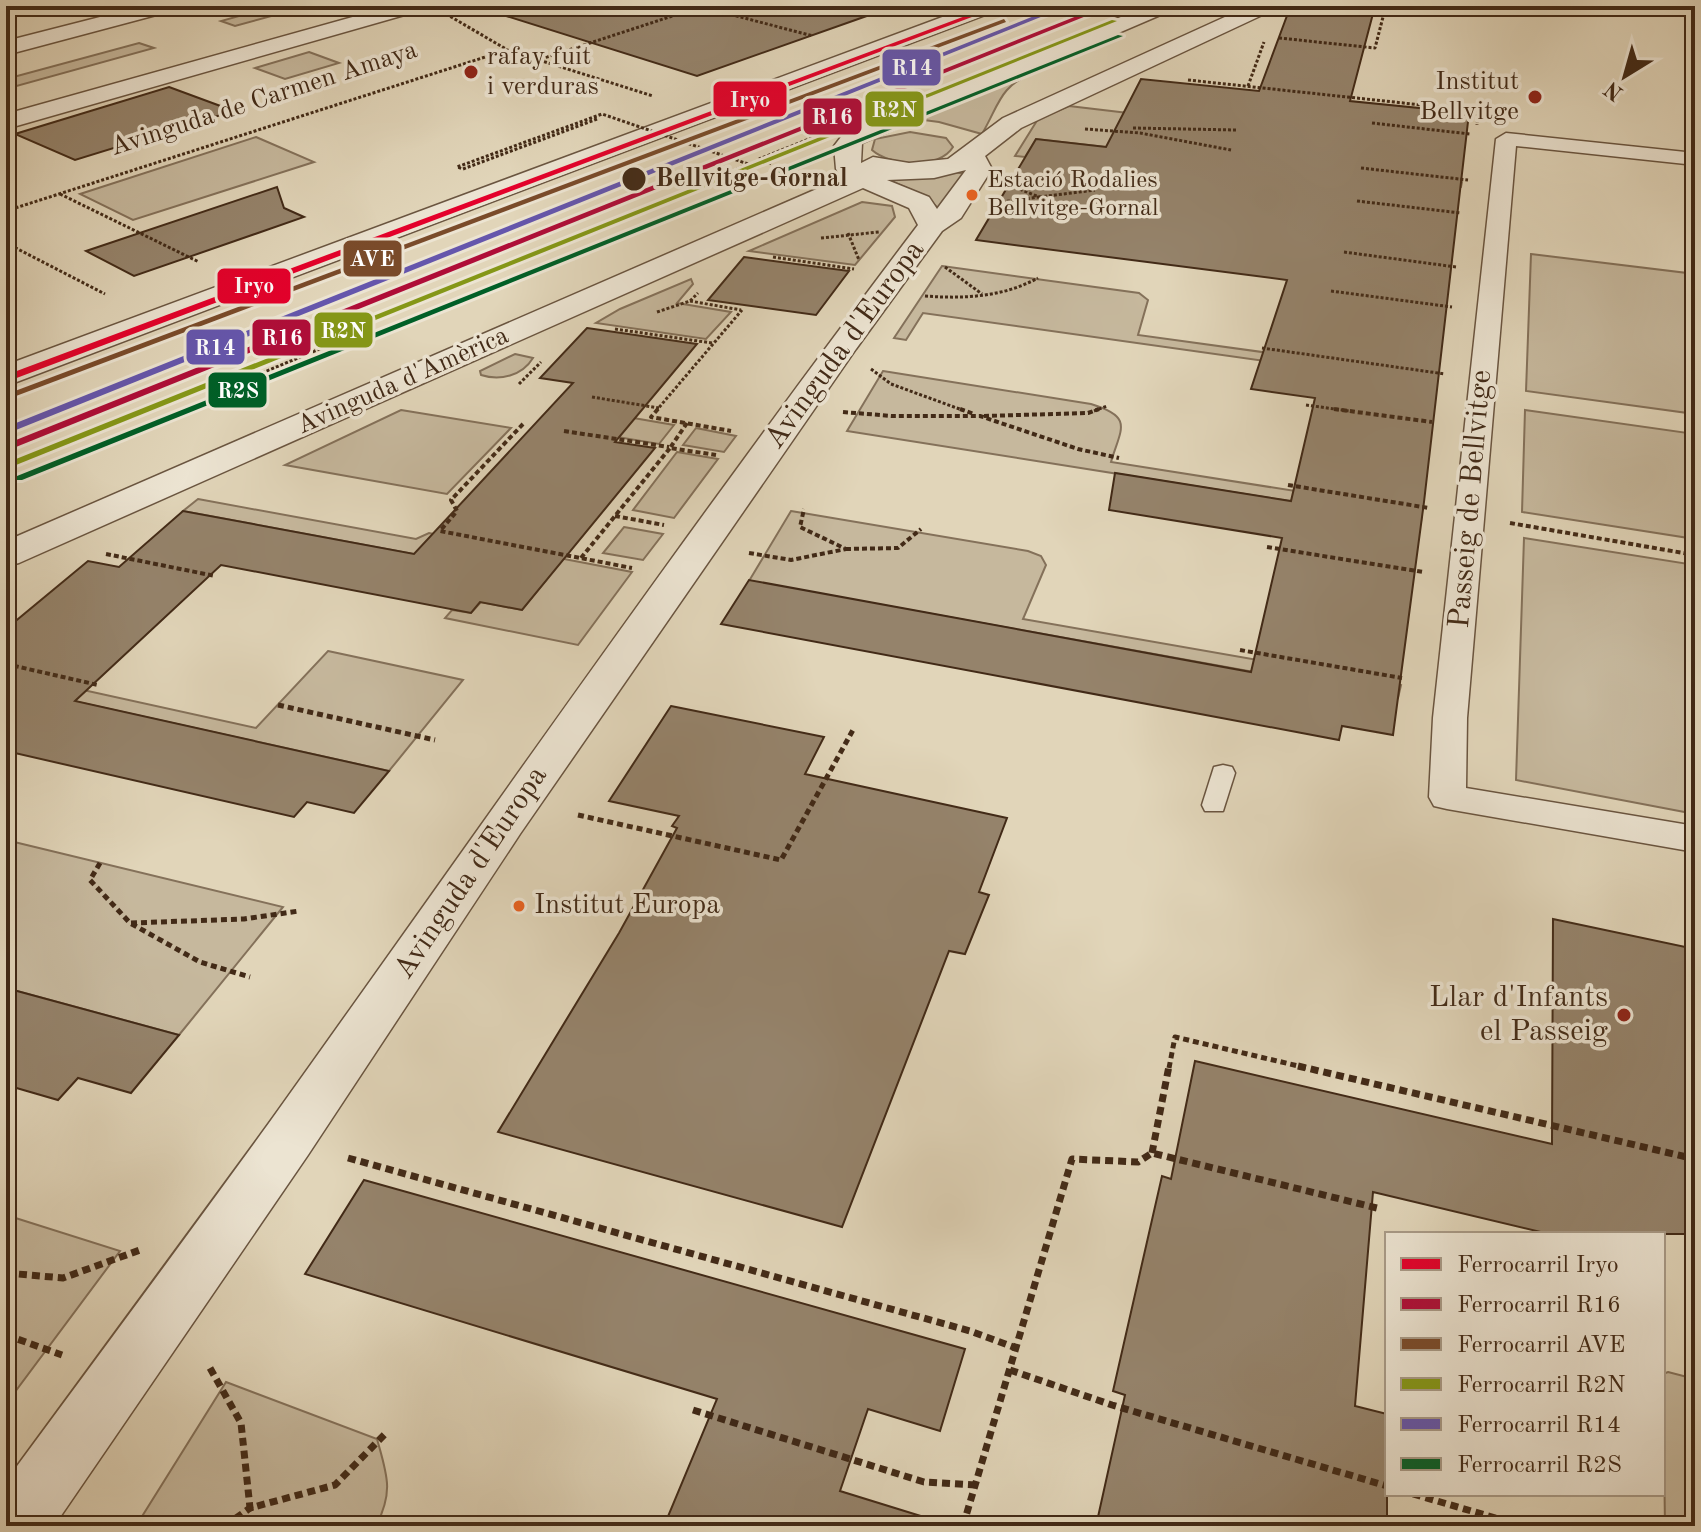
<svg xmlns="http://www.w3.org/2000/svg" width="1701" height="1532" font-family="'Old Standard TT',serif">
<rect width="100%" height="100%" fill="#e1d5b9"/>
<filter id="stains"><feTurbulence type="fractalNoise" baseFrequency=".0025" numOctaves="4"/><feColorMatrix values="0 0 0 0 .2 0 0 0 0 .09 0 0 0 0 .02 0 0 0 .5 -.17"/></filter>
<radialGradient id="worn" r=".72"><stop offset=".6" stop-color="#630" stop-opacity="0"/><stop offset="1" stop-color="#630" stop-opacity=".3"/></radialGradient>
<g fill="#c6b89d" stroke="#84715a" stroke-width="2">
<path d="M275 6H308L235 26 221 21Z"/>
<path d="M139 43 154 48 13 87 6 83V79Z"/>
<path d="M309 52 339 63 285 79 255 68Z"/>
<path d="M1028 71 1034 72C999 87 1000 103 982 134L939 122 916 119Z"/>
<path d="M1069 106 1221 124 1230 156 1462 182 1461 187 1036 139 1025 157 1015 156 1038 119Z"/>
<path d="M910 132 946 138 953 147C939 170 890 166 872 150L875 139Z"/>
<path d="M256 137 314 162 133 220 80 194Z"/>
<path d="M955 172 965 174 939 209 924 195 876 175Z"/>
<path d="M862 202 892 206 895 217 855 265 749 251Z"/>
<path d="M1531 254 1695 274V414L1526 391Z"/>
<path d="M942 266 1139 293 1148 300 1138 335 1437 376V385L923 313 906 340 894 338Z"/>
<path d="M691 279 693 284 677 303 731 312 706 339 596 323 620 309Z"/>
<path d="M515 354 533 358C522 376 500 381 481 375L480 371Z"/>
<path d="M883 371 1091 404C1134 417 1121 428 1111 462L1422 511 1421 522 847 431Z"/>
<path d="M401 410 511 428 447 494 285 465Z"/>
<path d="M587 410 674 425 659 444 570 429Z"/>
<path d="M1525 410 1695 434V539L1522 512Z"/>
<path d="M696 428 736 436 724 452 683 445Z"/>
<path d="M677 452 718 459 674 518 633 510Z"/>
<path d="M198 499 416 539 429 533 632 572 578 645 445 618 452 610 471 613 481 602 522 610 547 579 183 511Z"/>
<path d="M791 511 1028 551 1041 556 1046 565 1023 619 1401 685 1398 698 749 581Z"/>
<path d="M624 527 663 534 643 560 603 553Z"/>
<path d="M1524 538 1695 565V814L1516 780Z"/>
<path d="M328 651 463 680 389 771 6 686V673L256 728Z"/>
<path d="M6 840 283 907 179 1035 6 988Z"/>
<path d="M6 1215 120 1251 6 1404Z"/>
<path d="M1668 1372 1695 1379V1526H1665L1663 1374Z"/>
<path d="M226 1382 377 1439C387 1475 394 1491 376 1526H136Z"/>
</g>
<g fill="#95836b" stroke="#422a17" stroke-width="2">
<path d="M504 6H877L878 12 697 76 503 15Z"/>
<path d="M1302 6H1375L1350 101 1469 113 1424 502 1393 735 1342 726 1339 740 721 624 749 580 1251 672 1282 538 1109 510 1115 473 1291 501 1315 398 1251 389 1287 280 976 240 1036 139 1106 147 1141 79 1259 91 1288 13 1301 14Z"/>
<path d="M169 87 234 111 75 160 15 134Z"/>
<path d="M277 187 284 208 304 217 134 276 86 251Z"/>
<path d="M744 257 849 271 816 315 708 300Z"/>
<path d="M587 328 697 344 615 442 655 448 522 610 480 602 471 613 221 565 75 701 389 771 354 813 307 802 294 817 6 751V629L88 561 119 567 183 511 414 554 573 383 540 378Z"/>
<path d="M671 706 824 737 805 774 1007 818 979 892 989 895 965 954 949 951 842 1227 498 1132 619 933 677 828 672 826 679 816 609 801Z"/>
<path d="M1553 919 1695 949V1234H1549L1373 1192 1355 1406 1387 1414V1526H1096L1125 1395 1113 1391 1162 1176 1171 1179 1195 1061 1552 1144Z"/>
<path d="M6 988 179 1035 131 1093 78 1078 58 1100 6 1085Z"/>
<path d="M364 1180 965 1349 940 1431 868 1409 840 1491 924 1517 923 1526H664L717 1399 305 1274Z"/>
</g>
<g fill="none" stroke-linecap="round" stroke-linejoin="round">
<defs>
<path id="service" d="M1223 765 1232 767 1235 773 1223 811H1205L1202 805 1214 767Z"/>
<path id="pedestrian" d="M1506 133 1695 153V165L1516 146 1467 718 1466 788 1695 826V852L1447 809 1434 806 1429 797 1433 718 1496 139Z"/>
<g id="minor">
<path d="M143 6H178L175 10 6 55V41Z"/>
<path d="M392 6H425L422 10 6 129V114Z"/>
<path d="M972 6H1001L998 10 6 386V365Z"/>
<path d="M1147 6H1175L1172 10 862 143 861 163 873 157 909 163 948 159 1003 118 1249 6H1276L1273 10 1021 128 985 156 992 169 961 218 942 231 856 349 520 834 308 1155 54 1526H6V1481C94 1362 182 1243 269 1123 484 822 695 519 918 225L909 208 863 188 19 563 6 566V541L842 178 836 169 834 146 844 133ZM966 170 937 209 929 197 887 180 934 178Z"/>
</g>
</defs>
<use href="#service" stroke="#6a5540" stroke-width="3"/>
<use href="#pedestrian" stroke="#6a5540" stroke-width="3"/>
<use href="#minor" stroke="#6a5540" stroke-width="3"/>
<g stroke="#422a17" stroke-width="3" stroke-dasharray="3 2" stroke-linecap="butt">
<path d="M650 6 676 13"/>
<path d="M446 14 506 49"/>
<path d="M686 14H729L813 36"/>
<path d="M1279 38 1375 48 1383 17"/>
<path d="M541 59 703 6"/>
<path d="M1188 80 1478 111 1477 125"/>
<path d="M1248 86 1264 42"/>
<path d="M1372 123 1470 134"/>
<path d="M1133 128 1236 130"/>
<path d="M1085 129 1140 133 1231 150"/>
<path d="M759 159 772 164"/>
<path d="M1361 168 1468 180"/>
<path d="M704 183 749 164"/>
<path d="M60 194 199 262"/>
<path d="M1039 197 1095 190"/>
<path d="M1357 201 1461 213"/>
<path d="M1002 202 1039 197 1012 186"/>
<path d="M6 211 507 50 653 96"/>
<path d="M848 233 859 260"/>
<path d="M821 238 879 232"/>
<path d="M6 243 105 294"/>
<path d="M1344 252 1456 267"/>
<path d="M773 257 854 269"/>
<path d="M945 267 982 294"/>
<path d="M1331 291 1452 307"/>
<path d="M925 296C964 299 1003 297 1038 278"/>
<path d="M690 301 741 310"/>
<path d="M657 312 690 301 698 293"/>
<path d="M615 329 712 343"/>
<path d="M1262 348 1445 374"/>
<path d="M871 369 891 384 965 411"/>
<path d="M262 373 360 332 373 337 360 345"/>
<path d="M519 384 541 362"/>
<path d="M592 397 659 408"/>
<path d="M1306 405 1349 411"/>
<path d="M656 411 742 310"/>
<path d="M1094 411 1107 406"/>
</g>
<g stroke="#422a17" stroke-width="4" stroke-dasharray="5 3" stroke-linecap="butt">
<path d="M658 409 651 417 731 431"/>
<path d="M960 409 974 414"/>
<path d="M1334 409 1432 422"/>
<path d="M843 412 892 416H980L1078 449 1119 458"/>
<path d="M984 416 1088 413 1099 409"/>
<path d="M687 423 670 448 716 455"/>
<path d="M523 424 451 500 457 511 440 531 632 568"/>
<path d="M564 431 669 447"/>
<path d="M1288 485 1429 508"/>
<path d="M615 516 664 525"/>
<path d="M1510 523 1695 555"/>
<path d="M1267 547 1423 572"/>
<path d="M846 549 898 548 921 529"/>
<path d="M749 553 791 560 846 549 800 527 804 509"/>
<path d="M106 554 215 576"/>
<path d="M581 558 670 448"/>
<path d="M1240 650 1402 678"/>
<path d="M6 664 98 685"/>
</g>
<g stroke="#422a17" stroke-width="5" stroke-dasharray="6 4" stroke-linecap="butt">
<path d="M278 705 435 740"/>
<path d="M578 815 781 860 854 728"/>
<path d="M100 863 90 880 130 923 200 962 250 977"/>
<path d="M131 923 244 919 299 911"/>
<path d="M1169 1068 1175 1037 1307 1068"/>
</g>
<g stroke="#422a17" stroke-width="7" stroke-dasharray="8 5" stroke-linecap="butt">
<path d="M1298 1066 1695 1159"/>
<path d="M1152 1153 1169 1066"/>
<path d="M348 1158 970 1331 1016 1348"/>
<path d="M6 1273 63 1278 140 1250"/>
<path d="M6 1335 62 1355"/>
<path d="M210 1368 241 1423 250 1508 335 1485 386 1433"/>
<path d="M1010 1370 1112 1405 1387 1486"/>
<path d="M693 1410 924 1482 975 1485"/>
<path d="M1413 1494 1499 1519"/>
<path d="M225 1526 250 1508 253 1526"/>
<path d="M963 1526 1072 1159 1138 1162 1152 1153 1381 1209"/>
</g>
<use href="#service" fill="#ece4d2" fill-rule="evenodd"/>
<use href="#pedestrian" fill="#ece4d2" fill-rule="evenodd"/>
<use href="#minor" fill="#ece4d2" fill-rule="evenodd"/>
<path stroke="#422a17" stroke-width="3" stroke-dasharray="3 2" stroke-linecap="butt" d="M597 119 463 169 457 167 602 114 754 166 876 116 872 114 759 159"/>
<defs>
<path id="rail-1" d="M992 6H1001L6 382V375Z"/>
<path id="rail-2" d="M1102 6H1111L6 451V444Z"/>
<path id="rail-3" d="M1004 19 1006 22 16 396H8L7 394Z"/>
<path id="rail-4" d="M1112 20 1117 21 16 465 12 466 6 463Z"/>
<path id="rail-5" d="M1059 6H1068L6 434V427Z"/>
<path id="rail-6" d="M1118 35 1123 36 22 480H14L12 478Z"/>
</defs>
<use href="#rail-1" stroke="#ece4d2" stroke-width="6"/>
<use href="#rail-2" stroke="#ece4d2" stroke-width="6"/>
<use href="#rail-3" stroke="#ece4d2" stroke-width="6"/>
<use href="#rail-4" stroke="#ece4d2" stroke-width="6"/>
<use href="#rail-5" stroke="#ece4d2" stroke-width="6"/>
<use href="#rail-6" stroke="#ece4d2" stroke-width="6"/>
<use href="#rail-1" fill="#e4002b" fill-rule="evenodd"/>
<use href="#rail-2" fill="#af0d38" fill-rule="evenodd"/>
<use href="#rail-3" fill="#7a4b2a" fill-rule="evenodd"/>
<use href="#rail-4" fill="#859717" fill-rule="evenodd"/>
<use href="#rail-5" fill="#6556ac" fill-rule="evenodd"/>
<use href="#rail-6" fill="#005f27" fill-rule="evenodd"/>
</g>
<g fill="#8f2418" stroke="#ece4d2" stroke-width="3">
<circle cx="471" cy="72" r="8"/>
<circle cx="1535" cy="97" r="8"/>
<circle cx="1624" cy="1015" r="8"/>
</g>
<circle fill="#422a17" stroke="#ece4d2" stroke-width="3" cx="634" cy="179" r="13"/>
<g fill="#e96221" stroke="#ece4d2" stroke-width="3">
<circle cx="972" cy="195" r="7"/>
<circle cx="519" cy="906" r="7"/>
</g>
<g text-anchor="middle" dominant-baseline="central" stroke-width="7" stroke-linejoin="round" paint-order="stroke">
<g font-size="24" fill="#422a17" stroke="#ece4d2" text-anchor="start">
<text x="987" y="181">Estació Rodalies<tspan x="987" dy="28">Bellvitge-Gornal</tspan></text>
</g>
<g font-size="26" fill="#422a17" stroke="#ece4d2" text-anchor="start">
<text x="487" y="57">rafay fuit<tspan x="487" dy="30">i verduras</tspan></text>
<text x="1519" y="82" text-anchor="end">Institut<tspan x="1519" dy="30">Bellvitge</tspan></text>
</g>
<g font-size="26" fill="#422a17" stroke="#ece4d2">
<text transform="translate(264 99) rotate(-18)">Avinguda de Carmen Amaya</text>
<text transform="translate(403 381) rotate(-24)">Avinguda d'Amèrica</text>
</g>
<g font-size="26" font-weight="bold" fill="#422a17" stroke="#ece4d2" text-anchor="start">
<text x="655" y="179">Bellvitge-Gornal</text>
</g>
<g font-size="28" fill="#422a17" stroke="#ece4d2" text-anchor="start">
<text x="534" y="906">Institut Europa</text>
</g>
<g font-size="30" fill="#422a17" stroke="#ece4d2">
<text transform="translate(845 345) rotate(-54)">Avinguda d'Europa</text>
<text transform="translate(1471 499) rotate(-85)">Passeig de Bellvitge</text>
<text transform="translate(471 873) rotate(-56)">Avinguda d'Europa</text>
</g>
<g font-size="30" fill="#422a17" stroke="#ece4d2" text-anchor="end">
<text x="1608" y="998">Llar d'Infants<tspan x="1608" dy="34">el Passeig</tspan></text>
</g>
</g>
<g stroke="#ece4d2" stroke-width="3">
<rect x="881" y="48" width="61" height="39" rx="8" fill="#6556ac"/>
<rect x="712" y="80" width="76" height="38" rx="8" fill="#e4002b"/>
<rect x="864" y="90" width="61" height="38" rx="8" fill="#859717"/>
<rect x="802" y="97" width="61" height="39" rx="8" fill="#af0d38"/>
<rect x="342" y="239" width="61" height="39" rx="8" fill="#7a4b2a"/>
<rect x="216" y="267" width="76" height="38" rx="8" fill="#e4002b"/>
<rect x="313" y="311" width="61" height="38" rx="8" fill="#859717"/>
<rect x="251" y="318" width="61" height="39" rx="8" fill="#af0d38"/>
<rect x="185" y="328" width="61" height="38" rx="8" fill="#6556ac"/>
<rect x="207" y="371" width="61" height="38" rx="8" fill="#005f27"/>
</g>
<g font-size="22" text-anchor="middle" font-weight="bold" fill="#fff">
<text x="912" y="75">R14</text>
<text x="750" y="107">Iryo</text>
<text x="894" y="117">R2N</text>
<text x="832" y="124">R16</text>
<text x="372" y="266">AVE</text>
<text x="254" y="293">Iryo</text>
<text x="343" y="338">R2N</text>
<text x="282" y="345">R16</text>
<text x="215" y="355">R14</text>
<text x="238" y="398">R2S</text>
</g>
<rect width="1701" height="1532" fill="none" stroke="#e1d5b9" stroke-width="32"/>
<rect x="8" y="8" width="1685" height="1516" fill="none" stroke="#422a17" stroke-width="4"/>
<rect x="16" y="16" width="1669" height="1500" fill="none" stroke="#422a17" stroke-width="2"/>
<rect x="1385" y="1232" width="280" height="264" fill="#ece4d2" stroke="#a89a87" stroke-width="2"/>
<rect x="1401" y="1258" width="40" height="12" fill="#e4002b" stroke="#a89a87" stroke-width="2"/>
<text x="1457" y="1272" font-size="24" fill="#422a17">Ferrocarril Iryo</text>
<rect x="1401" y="1298" width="40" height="12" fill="#af0d38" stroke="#a89a87" stroke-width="2"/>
<text x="1457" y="1312" font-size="24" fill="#422a17">Ferrocarril R16</text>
<rect x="1401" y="1338" width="40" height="12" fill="#7a4b2a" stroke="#a89a87" stroke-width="2"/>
<text x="1457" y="1352" font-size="24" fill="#422a17">Ferrocarril AVE</text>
<rect x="1401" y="1378" width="40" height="12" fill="#859717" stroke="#a89a87" stroke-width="2"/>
<text x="1457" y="1392" font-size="24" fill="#422a17">Ferrocarril R2N</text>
<rect x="1401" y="1418" width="40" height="12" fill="#6556ac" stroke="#a89a87" stroke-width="2"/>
<text x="1457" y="1432" font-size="24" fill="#422a17">Ferrocarril R14</text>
<rect x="1401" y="1458" width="40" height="12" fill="#005f27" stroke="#a89a87" stroke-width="2"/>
<text x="1457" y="1472" font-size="24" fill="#422a17">Ferrocarril R2S</text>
<g transform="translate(1625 76) rotate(217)" stroke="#ece4d2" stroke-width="6" paint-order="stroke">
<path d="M0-6L14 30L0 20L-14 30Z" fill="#422a17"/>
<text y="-12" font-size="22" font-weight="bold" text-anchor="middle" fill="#422a17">N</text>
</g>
<rect width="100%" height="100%" filter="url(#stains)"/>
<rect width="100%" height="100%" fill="url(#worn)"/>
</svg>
